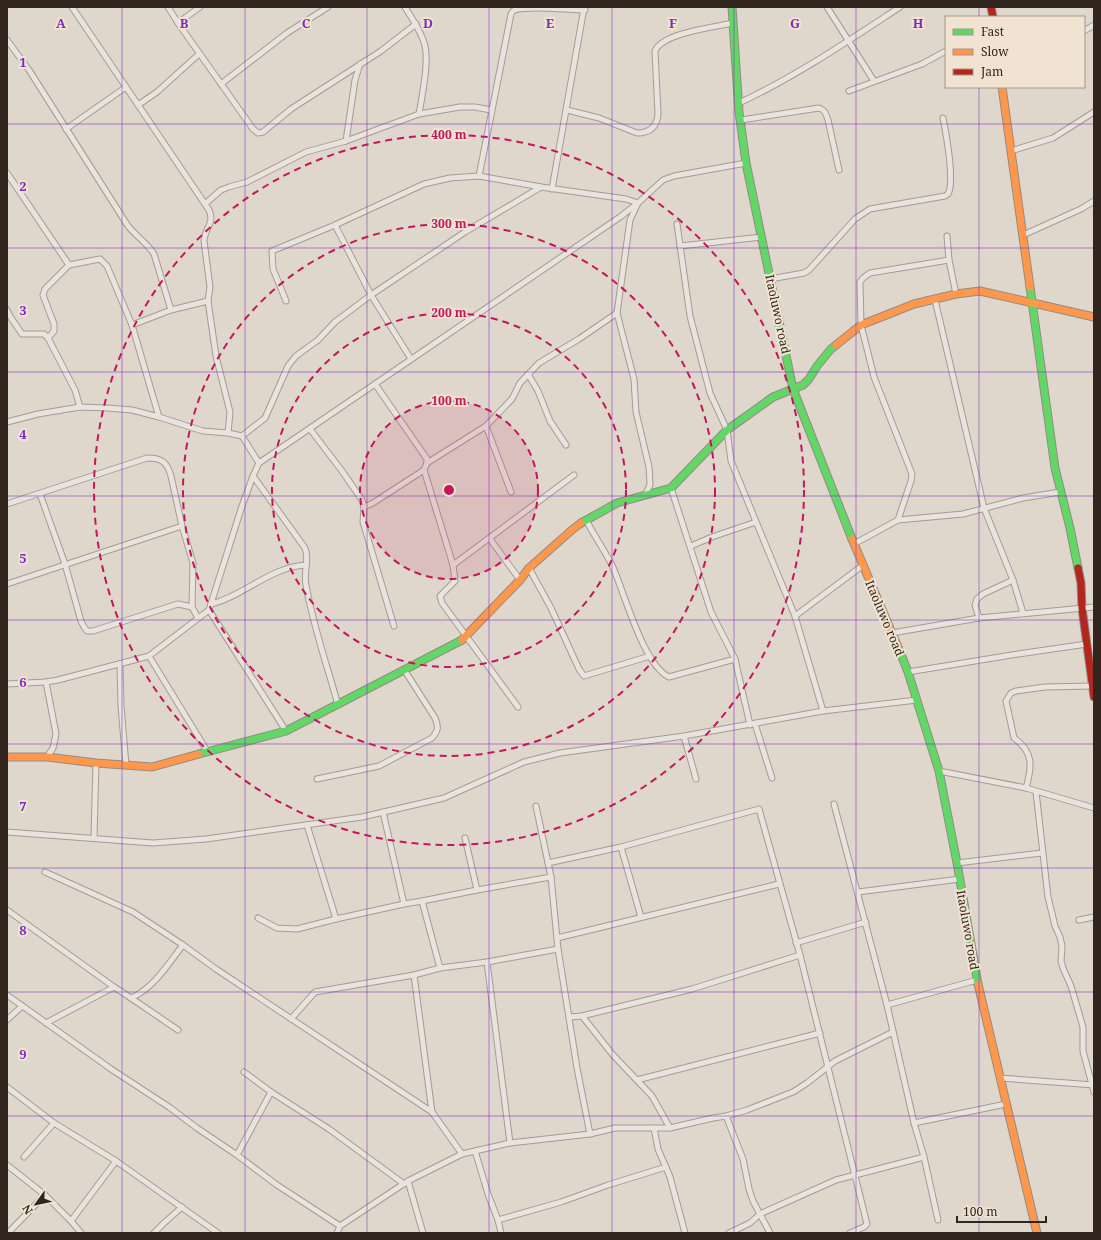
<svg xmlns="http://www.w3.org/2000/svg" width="1101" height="1240" font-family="'Noto Serif',serif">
<rect width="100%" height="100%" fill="#dfd7cb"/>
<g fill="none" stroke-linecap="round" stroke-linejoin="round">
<defs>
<g id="street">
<path d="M72 7 209 210C215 224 205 227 204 241L210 287 208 301 216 356 230 412 228 433"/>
<path d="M168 7 178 23 253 129 258 133 263 132 291 109 381 51 416 24"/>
<path d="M405 7C412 19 422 32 425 46 429 63 422 96 419 114"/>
<path d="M827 7 874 81"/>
<path d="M178 23 200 7"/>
<path d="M1084 31 1094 25"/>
<path d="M7 40 29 70 128 226C136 236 147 243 154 254L171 310"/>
<path d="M221 84 287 33 328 7"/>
<path d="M849 91 922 64 946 51"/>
<path d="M739 103C795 77 848 41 900 7"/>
<path d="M138 105 157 92 199 54"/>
<path d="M567 110 599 118 637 133C650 133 657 127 658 114L655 51C662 33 715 27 733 23"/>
<path d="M741 120 819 108C825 110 826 114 828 120L839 170"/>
<path d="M66 129 126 87"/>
<path d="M346 141 355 80 360 64"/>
<path d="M1011 151 1053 138 1094 112"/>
<path d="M7 173 69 265 45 289 43 295 54 324V331L48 338"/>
<path d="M479 176 511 14C513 11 512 11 515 10 528 5 569 10 585 10"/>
<path d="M552 189 584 8"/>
<path d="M205 204 221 190 229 187 247 182 306 152 346 141 419 114 460 107H475L491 110"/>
<path d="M677 224 690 316 710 393 727 430 731 461 795 616 862 566"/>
<path d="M335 225 371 295 411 359"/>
<path d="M1023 235 1081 209 1094 201"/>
<path d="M947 236 949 260 956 294"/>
<path d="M680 246 762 237"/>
<path d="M69 265 100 259 107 266 132 325 159 417"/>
<path d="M770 279 804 273 809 270 855 219 870 209 945 196 948 194C955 182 946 133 943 118"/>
<path d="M935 300 984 508 1013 580 1023 613"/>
<path d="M286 301 273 269 272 251 335 225 424 184 450 178 479 176 541 187 626 199 638 203 630 220 617 313 634 379 636 412 649 467 650 485 645 495"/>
<path d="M7 310 11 318 22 334H44L48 338 75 390 80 407"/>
<path d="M132 325 171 310 208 301"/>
<path d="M528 374 538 391 550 421 566 445"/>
<path d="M375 384 427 459V463L424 470 453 565 455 581 440 596 442 603 518 707"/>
<path d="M7 422 38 414 80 407 107 408 132 410 159 417 203 431 228 433 242 436 259 463 620 217 638 203 663 180 674 176 746 163"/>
<path d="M486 426 511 492"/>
<path d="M310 429 342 471 362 500 364 507 363 522 394 626"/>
<path d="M242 436 265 418 288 366 296 356 318 340 335 322 371 295 465 232 541 187"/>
<path d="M427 463 486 426 512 399 520 383 539 363 579 339 617 313"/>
<path d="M253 476 305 548C310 560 303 572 306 585 313 626 327 665 338 705"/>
<path d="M671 488 711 612 735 659 750 725"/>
<path d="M40 494 65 564 81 621 84 627 87 631H93L178 604 192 607"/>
<path d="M7 504 147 458C162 458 167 462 171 476L182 526 193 563 192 607 198 618"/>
<path d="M364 507 373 503 424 470"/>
<path d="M586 520C594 535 604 550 612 565 624 591 643 665 669 677L735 659"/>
<path d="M898 520 911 481 912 474 874 377 861 325 860 282 863 278 870 273 949 260"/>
<path d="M490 539 520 580"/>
<path d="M854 544 898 520 963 514 1023 498 1060 492"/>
<path d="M691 546 712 537 756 522"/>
<path d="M453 565 574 475"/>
<path d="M529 568 551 608 579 669 584 676 650 656"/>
<path d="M7 584 182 526"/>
<path d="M211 604C244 596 270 567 306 565"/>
<path d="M209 610 286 731"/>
<path d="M795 616 823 711"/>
<path d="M979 618 975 605 977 599 983 594 1013 580"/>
<path d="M892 633 979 618 1094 607"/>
<path d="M149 656 207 751"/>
<path d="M120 664 121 706 126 765"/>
<path d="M908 672 1018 654 1087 644"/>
<path d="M46 682 56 734 53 748 47 757"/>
<path d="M7 684 46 682 58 680 149 656 209 610 242 506 253 476 259 463"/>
<path d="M755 724 772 778"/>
<path d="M684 736 696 779"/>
<path d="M939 771 1026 788 1094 808"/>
<path d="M317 779 379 766 432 738C438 731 439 727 435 718L405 671"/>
<path d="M1026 788C1032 767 1034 752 1014 738L1006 701 1011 693 1016 691 1045 687 1092 686"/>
<path d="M1036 792 1048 897 1055 926 1060 937 1062 946 1061 961 1063 968 1071 986 1083 1027V1051L1094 1092"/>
<path d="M834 804 887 1005 914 1123 924 1157 938 1220"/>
<path d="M536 806 551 877 558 949 577 1068 590 1134"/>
<path d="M383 812 404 904 422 901 440 968 487 962 558 949"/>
<path d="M307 825 336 919"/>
<path d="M7 832 153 843 206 839 362 817 444 798 524 762 560 753 684 736 823 711 917 700"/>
<path d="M94 838 96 763"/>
<path d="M465 838 477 890"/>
<path d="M621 847 641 917"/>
<path d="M548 863 621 847 759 809 800 955 867 1224 864 1227 850 1233"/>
<path d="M957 863 1042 853"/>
<path d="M858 892 960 879"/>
<path d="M422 901 477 890 551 877"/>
<path d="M7 910 114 987 131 998C154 988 168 964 183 945L133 912 45 872"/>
<path d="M258 918 277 928 297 929 336 919 404 904"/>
<path d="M1079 920 1094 917"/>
<path d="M557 938 779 884"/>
<path d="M796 943 866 922"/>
<path d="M183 945 216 969 432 1112 462 1154"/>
<path d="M487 962 510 1143"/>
<path d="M414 975 432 1112"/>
<path d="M7 995 111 1069 169 1107 197 1128 237 1155 277 1185 340 1226"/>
<path d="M131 998 178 1030"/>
<path d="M887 1005 977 980"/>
<path d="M582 1016 613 1055 652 1096 670 1128"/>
<path d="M569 1017 582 1016 692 989 800 955"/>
<path d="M291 1019 315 992 414 975 440 968"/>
<path d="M7 1020 22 1006"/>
<path d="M46 1023 114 987"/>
<path d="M244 1072 271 1092"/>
<path d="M1000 1078 1094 1085"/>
<path d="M637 1080 820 1033"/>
<path d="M7 1087 54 1123 116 1161 218 1233"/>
<path d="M726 1116 743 1159 749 1189 753 1201 770 1233"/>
<path d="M914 1123 1006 1104"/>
<path d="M654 1128 658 1149 670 1177 685 1233"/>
<path d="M475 1151 488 1194 498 1220 501 1233"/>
<path d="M237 1155 271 1092 329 1129 404 1184"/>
<path d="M24 1157 54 1123"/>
<path d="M7 1165 45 1195 71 1221 116 1161"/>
<path d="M408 1181 423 1233"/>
<path d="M498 1220 561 1202 608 1185 666 1167"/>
<path d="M71 1221 81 1233"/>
<path d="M8 1233 45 1195"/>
<path d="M154 1233 164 1223 182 1207"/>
<path d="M337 1233 340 1226 408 1181 462 1154 510 1143 590 1134 615 1128H670L713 1118 726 1116 747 1110 793 1092 807 1083 835 1061 893 1032"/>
<path d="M729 1233 750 1223 760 1214 836 1180 924 1157"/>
</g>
<g id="fast">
<path d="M732 7 739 112 746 163 793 389 852 539"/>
<path d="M1030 287 1055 468 1070 528 1078 568"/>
<path d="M581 523 617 503 671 488 727 430 773 397 803 385 809 379 817 366 831 349 836 345"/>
<path d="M900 652 908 672 939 771 957 863 978 984"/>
<path d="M199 754 286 731 462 640"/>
</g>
<g id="slow">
<path d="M1002 87 1030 287"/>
<path d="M836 345 861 325 914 304 956 294 980 291 1094 317"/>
<path d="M852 539 900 652"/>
<path d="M462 640 520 580 529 568 573 529 581 523"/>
<path d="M7 757H47L96 763 152 767 199 754"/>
<path d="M978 984 1037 1233"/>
</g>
<g id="jam">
<path d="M991 7 993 17"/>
<path d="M1078 568 1081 583 1082 608 1094 697"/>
</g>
</defs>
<use href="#street" stroke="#a49c94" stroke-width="7"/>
<use href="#fast" stroke="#948c84" stroke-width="9"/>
<use href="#slow" stroke="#948c84" stroke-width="9"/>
<use href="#jam" stroke="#948c84" stroke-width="9"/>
<use href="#street" stroke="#e8e3dc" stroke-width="5"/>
<use href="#fast" stroke="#63d668" stroke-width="7"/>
<use href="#slow" stroke="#ff974d" stroke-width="7"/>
<use href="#jam" stroke="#b3261e" stroke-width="7"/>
</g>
<path fill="none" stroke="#7b2cbf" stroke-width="1" stroke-opacity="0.55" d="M122 7V1233M245 7V1233M367 7V1233M489 7V1233M612 7V1233M734 7V1233M856 7V1233M979 7V17M979 87V1233M7 124H1094M7 248H1094M7 372H1094M7 496H1094M7 620H1094M7 744H1094M7 868H1094M7 992H1094M7 1116H1094"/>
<circle cx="449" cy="490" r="89" fill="#c2185b" fill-opacity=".12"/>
<g fill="none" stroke="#c2185b" stroke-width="2" stroke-dasharray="7 5">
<circle cx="449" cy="490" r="89"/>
<circle cx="449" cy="490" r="177"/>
<circle cx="449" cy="490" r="266"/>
<circle cx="449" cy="490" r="355"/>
</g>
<g text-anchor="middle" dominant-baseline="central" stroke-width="4" stroke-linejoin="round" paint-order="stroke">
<g font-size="12" fill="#31251e" stroke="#f0e3d1">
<text transform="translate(778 314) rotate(78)">Itaoluwo road</text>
<text transform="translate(885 618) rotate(67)">Itaoluwo road</text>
<text transform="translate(968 930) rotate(80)">Itaoluwo road</text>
</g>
</g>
<g font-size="13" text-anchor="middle" font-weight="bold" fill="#7b2cbf" stroke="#f0e3d1" stroke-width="4" stroke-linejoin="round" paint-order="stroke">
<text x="61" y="28">A</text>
<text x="184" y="28">B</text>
<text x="306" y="28">C</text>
<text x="428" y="28">D</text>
<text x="550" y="28">E</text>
<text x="673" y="28">F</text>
<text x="795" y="28">G</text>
<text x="918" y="28">H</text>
<text x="23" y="67">1</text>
<text x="23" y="191">2</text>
<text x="23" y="315">3</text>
<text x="23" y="439">4</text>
<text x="23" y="563">5</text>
<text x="23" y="687">6</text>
<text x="23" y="811">7</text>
<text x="23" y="935">8</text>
<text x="23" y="1059">9</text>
</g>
<circle cx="449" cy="490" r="6" fill="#c2185b" stroke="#f0e3d1" stroke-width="2"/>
<g font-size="12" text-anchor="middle" font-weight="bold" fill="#c2185b" stroke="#f0e3d1" stroke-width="4" stroke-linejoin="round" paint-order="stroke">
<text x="449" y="139">400 m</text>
<text x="449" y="228">300 m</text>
<text x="449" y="317">200 m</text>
<text x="449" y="405">100 m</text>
</g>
<rect width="1101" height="1240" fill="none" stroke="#31251e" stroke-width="16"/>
<rect x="945" y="16" width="140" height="72" fill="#f0e3d1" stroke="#a49789"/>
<rect x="953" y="29" width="20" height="6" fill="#63d668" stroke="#a49789"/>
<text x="981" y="36" font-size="12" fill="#31251e">Fast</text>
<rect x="953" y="49" width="20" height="6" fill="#ff974d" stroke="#a49789"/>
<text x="981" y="56" font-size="12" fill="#31251e">Slow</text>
<rect x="953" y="69" width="20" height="6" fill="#b3261e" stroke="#a49789"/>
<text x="981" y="76" font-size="12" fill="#31251e">Jam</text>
<g transform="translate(36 1204) rotate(237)" stroke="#f0e3d1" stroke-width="3" paint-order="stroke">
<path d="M0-3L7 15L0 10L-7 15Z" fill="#31251e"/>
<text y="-6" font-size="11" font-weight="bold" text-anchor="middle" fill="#31251e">N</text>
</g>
<path d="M957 1216v6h89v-6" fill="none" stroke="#31251e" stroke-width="2"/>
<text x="963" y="1216" font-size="12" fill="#31251e" stroke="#f0e3d1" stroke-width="3" paint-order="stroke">100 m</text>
</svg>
